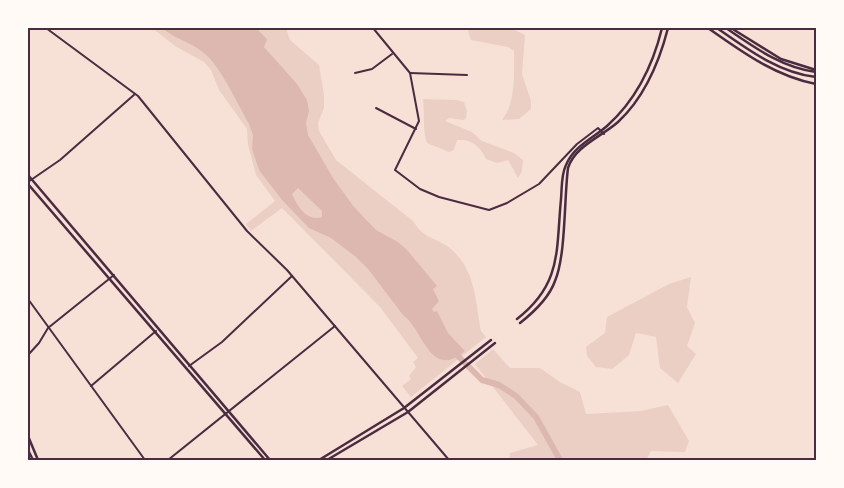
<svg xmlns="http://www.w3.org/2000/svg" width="844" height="488" font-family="'Nunito Sans',sans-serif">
<rect width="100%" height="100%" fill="#f7e1d7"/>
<g fill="#ebcfc5">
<path d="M152 28H286L290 40 319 65 324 95V108L318 123 319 131 336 160 413 221C426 240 430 235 447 246 476 267 475 300 481 331L486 337 411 397 402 386 411 379 409 376 416 367 413 362 418 358 380 307 282 208 251 231 246 224 275 201 256 175 248 145 247 129 219 90 211 70 204 62 175 46Z"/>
<path d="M472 28C490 27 509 25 525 35L522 74 531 101V109L519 119 502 120C516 102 514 73 514 51L508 47 471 40 468 31Z"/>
<path d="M423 99 456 100 464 102 467 111 466 118 464 120 449 118 445 121 472 132 482 141 514 153 523 160 522 171 518 178 508 160 497 163 486 159C480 146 472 139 457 140L454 150 449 152 427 143C422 130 425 113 423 99Z"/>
<path d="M691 277 687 307 695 323 687 346 696 354 678 383 660 368 656 337 636 333 629 355 612 369 596 367 587 356 586 347 605 333 607 317 669 284Z"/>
<path d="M493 349 510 368H540L560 382 580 392 586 414 641 411 668 405 689 441 685 452 651 451 646 460H509L510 453 538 445 475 364Z"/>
</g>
<path fill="#dcb8b0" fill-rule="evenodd" d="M162 28H256L267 39 264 47 297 84 307 100 309 111 306 123 308 135 333 178 354 207 376 230 398 242 408 251 437 286 433 289 439 301 432 309 434 312 437 311 448 333 465 351C430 381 423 329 403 315L368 269 356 257 331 238 309 228 282 200 259 170 252 149 253 135 249 124C238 105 221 67 205 54 193 43 175 39 162 28ZM298 188 322 211V217C306 222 297 205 292 194Z"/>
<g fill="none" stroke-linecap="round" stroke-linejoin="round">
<path stroke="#dcb8b0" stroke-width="6" d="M454 352 482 380 499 385 516 396 536 417 560 460"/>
<g stroke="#4a2c40" stroke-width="2">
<path d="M373 28 410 73 419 121 395 170 420 189 439 197 489 210 507 203 539 184 577 144 598 128 604 134"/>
<path d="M355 73 372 69 392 54"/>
<path d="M410 73 467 75"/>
<path d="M376 108 416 129"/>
<path d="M28 355 39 343 48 328 114 275"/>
<path d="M189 366 222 342 292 276"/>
<path d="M91 386 156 331"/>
</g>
<g stroke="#4a2c40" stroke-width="2">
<path d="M46 28 138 96 247 231 287 270 449 460"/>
<path d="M28 182 60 160 135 94"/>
<path d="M28 299 145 460"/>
<path d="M168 460 335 326"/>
</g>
<g stroke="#4a2c40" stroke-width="2.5">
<path d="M28 175 270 460"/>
<path d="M28 184 265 460"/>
<path d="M517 319C562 284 556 251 561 199 562 188 561 175 566 165 574 146 592 139 607 126 636 100 653 65 662 28"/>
<path d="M520 323C534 312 549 298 555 281 566 255 564 199 568 168 575 146 601 137 618 122 645 97 659 63 668 28"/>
<path d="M28 436 38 460"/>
<path d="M319 460 404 408 491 340"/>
<path d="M327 460 408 412 495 343"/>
</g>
<g stroke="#4a2c40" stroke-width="2.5">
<path d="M708 28C742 52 775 76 816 84"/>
<path d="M731 28 781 59 816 70"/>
</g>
<g stroke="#4a2c40" stroke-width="2.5">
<path d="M717 28C747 49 779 73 816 77"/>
<path d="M726 28C754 47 782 68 816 72"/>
<path d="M28 450 33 460"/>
</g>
</g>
<rect width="844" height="488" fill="none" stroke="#fffaf5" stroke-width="58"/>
<rect x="29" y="29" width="786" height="430" fill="none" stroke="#4a2c40" stroke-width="2"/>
</svg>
